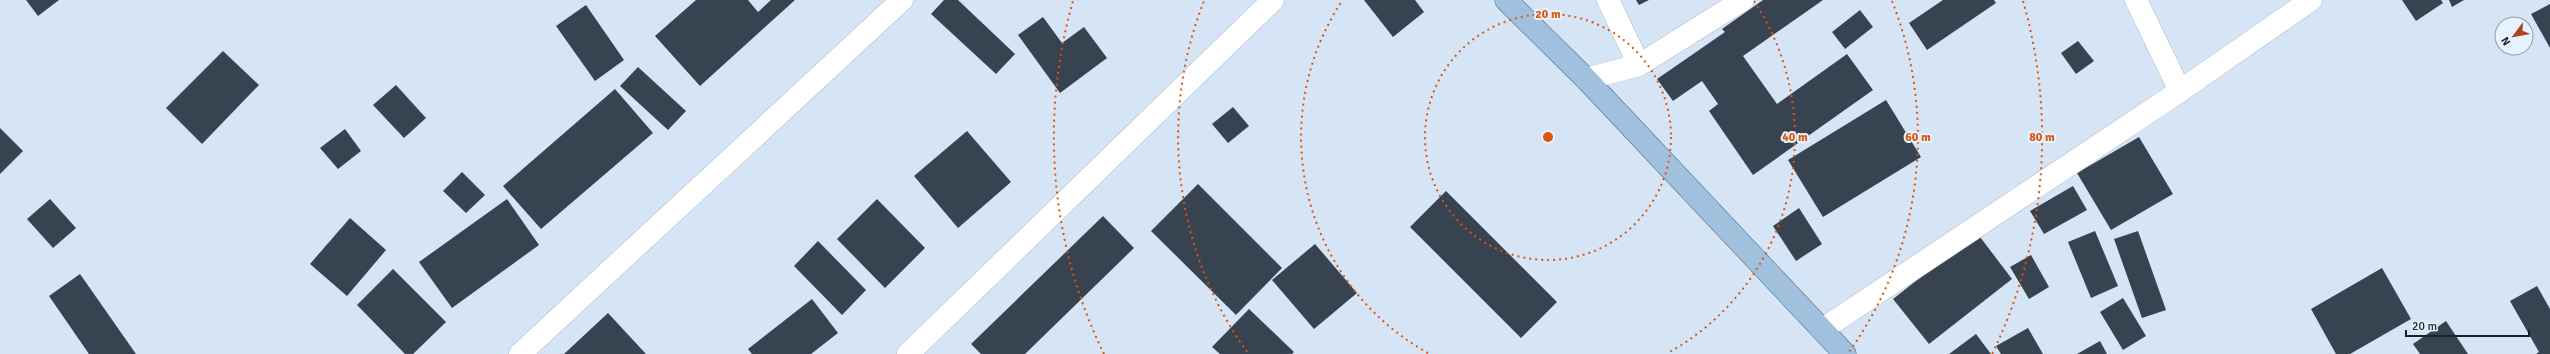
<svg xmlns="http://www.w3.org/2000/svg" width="2550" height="354" font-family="Signika,sans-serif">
<rect width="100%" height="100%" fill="#d6e5f5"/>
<g fill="#374350">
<path d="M26 0H59L38 16Z"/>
<path d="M696 0H748L758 12 771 0H795L700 86 655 36Z"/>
<path d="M944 0H958L1015 54 996 74 931 14Z"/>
<path d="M1364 0H1415L1424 12 1393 37Z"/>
<path d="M1636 0H1649L1639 5Z"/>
<path d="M1763 0H1823L1743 56 1777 104 1847 54 1873 90 1753 175 1709 111 1718 104 1702 81 1673 101 1657 79 1725 32 1722 29Z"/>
<path d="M1943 0H1994L1996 3 1927 50 1909 23Z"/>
<path d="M2402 0H2441L2443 3 2416 21Z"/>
<path d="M2449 0H2464L2452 7Z"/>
<path d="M2550 4V48L2531 14Z"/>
<path d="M586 5 624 60 595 81 556 26Z"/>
<path d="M1860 10 1873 27 1845 49 1832 32Z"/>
<path d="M1043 17 1062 43 1084 27 1107 58 1060 93 1018 35Z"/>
<path d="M2078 41 2094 61 2076 74 2061 53Z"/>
<path d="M223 51 259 85 202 144 166 108Z"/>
<path d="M638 67 686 111 668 130 620 86Z"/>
<path d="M396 85 426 118 404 138 373 105Z"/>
<path d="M615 89 653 133 541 229 503 186Z"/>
<path d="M1886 100 1921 157 1823 217 1788 160Z"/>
<path d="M1233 107 1249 126 1228 143 1212 124Z"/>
<path d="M0 128 23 151 0 174Z"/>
<path d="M345 129 361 151 338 169 320 148Z"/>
<path d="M967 131 1011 182 958 228 914 176Z"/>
<path d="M2139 137 2173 194 2111 230 2077 173Z"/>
<path d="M462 172 485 195 466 213 443 191Z"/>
<path d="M1198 184 1282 268 1236 315 1151 231Z"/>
<path d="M2073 186 2087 210 2044 234 2030 211Z"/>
<path d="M1446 191 1557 302 1521 338 1410 227Z"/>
<path d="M50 199 76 228 53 248 27 219Z"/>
<path d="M507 199 539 245 452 308 419 262Z"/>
<path d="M877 199 925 248 885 288 837 239Z"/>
<path d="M1799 208 1822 244 1796 261 1773 226Z"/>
<path d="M1103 216 1134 248 1025 354H981L971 344Z"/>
<path d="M350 218 386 250 347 296 310 264Z"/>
<path d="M2095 231 2118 286 2091 298 2068 242Z"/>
<path d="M2138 231 2166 310 2142 318 2114 239Z"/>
<path d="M1977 233 2012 279 1929 344 1893 299Z"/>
<path d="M818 241 866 290 842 315 794 266Z"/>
<path d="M1315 244 1357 293 1314 329 1272 280Z"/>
<path d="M2031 255 2049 287 2029 299 2010 267Z"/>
<path d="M2382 268 2411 319 2350 354H2336L2311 309Z"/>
<path d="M393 269 446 322 413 354H405L357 305Z"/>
<path d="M80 274 136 354H89L49 296Z"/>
<path d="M2537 286 2550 309V354H2536L2539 352 2510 301Z"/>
<path d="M2123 298 2146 336 2123 350 2100 312Z"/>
<path d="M812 299 838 333 811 354H752L748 349Z"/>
<path d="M1249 309 1294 352 1292 354H1220L1212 347Z"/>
<path d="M608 313 646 354H564Z"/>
<path d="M2446 321 2468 354H2420L2413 344Z"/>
<path d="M2028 328 2043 354H2001L1996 346Z"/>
<path d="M1976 334 1991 354H1949Z"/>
<path d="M2100 341 2107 354H2077Z"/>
</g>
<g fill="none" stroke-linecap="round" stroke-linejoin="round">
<defs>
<g id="minor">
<path d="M2136 0 2180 91"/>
<path d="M1639 65 1743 0"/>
<path d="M1586 79 1639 65 1608 0"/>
<path d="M1823 329 2180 91 2311 0"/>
<path d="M520 354 902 0"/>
<path d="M908 354 1273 0"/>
</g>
<path id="major" d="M1506 0 1586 79 1845 354"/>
</defs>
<use href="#minor" stroke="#adbbca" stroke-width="23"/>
<use href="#major" stroke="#496d8e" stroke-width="23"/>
<use href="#minor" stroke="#fff" stroke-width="22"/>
<use href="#major" stroke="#a1c0dd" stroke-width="22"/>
</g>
<g fill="none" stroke="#de560d" stroke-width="2" stroke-dasharray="2 4">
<circle cx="1548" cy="137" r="123"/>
<path d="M1428 353A247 247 0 0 1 1342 1M1754 1A247 247 0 0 1 1668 353"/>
<path d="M1247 352A370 370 0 0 1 1204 1M1892 1A370 370 0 0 1 1849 352"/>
<path d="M1104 354A494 494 0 0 1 1073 1M2023 1A494 494 0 0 1 1992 354"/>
</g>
<circle cx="1548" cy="137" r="6" fill="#de560d" stroke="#e6f2fe" stroke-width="2"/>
<g font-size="12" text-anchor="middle" font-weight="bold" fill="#de560d" stroke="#e6f2fe" stroke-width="4" stroke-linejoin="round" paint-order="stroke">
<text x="1548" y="18">20 m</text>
<text x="1795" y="141">40 m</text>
<text x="1918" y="141">60 m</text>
<text x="2042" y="141">80 m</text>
</g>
<g transform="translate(2514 36) rotate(238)"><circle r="19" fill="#e6f2fe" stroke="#949ea7"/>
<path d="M0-3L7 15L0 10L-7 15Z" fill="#ab441f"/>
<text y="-6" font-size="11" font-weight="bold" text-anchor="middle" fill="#1a2025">N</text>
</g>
<path d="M2406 330v6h123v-6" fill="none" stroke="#1a2025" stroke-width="2"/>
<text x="2412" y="330" font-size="12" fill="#1a2025" stroke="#e6f2fe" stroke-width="3" paint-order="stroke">20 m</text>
</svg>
